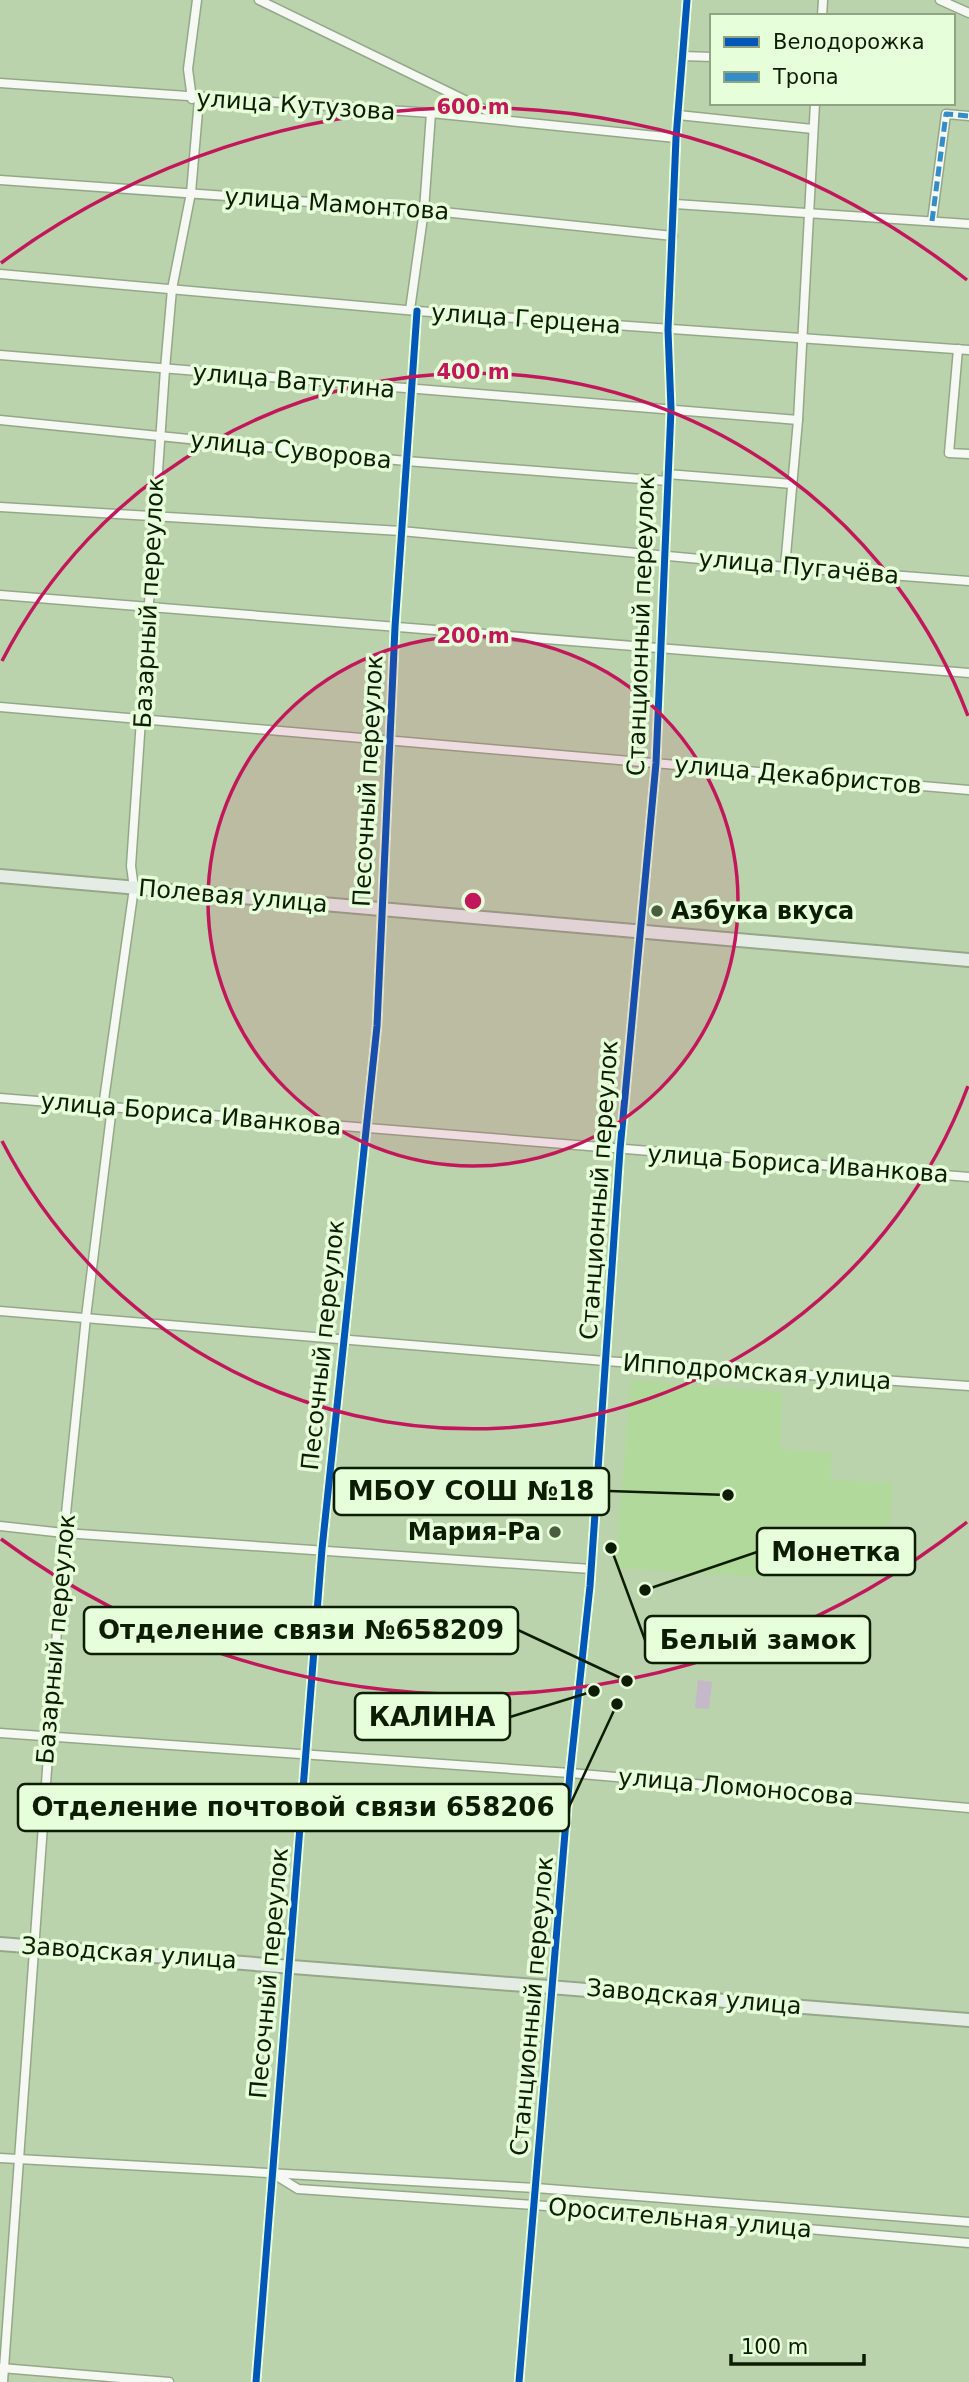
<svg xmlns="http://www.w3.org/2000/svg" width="969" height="2382" font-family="'DejaVu Sans',sans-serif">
<rect width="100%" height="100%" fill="#bad3ac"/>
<path fill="#b2d99c" d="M631 1380 782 1392 781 1449 832 1453 830 1479 893 1483 886 1568 768 1555 765 1577 615 1568Z"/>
<path fill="#c4b8c9" d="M698 1680 712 1682 709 1709 695 1708Z"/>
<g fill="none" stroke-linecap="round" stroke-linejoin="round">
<defs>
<g id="street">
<path d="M259 0 504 119"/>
<path d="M940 0 969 13"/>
<path d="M822 16 823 0"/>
<path d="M682 56 712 57"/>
<path d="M0 83 431 113 676 138"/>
<path d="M192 99 188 69 197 0"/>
<path d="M678 115 813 129"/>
<path d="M0 180 424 210 673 236"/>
<path d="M675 204 969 224"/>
<path d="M932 221 946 114 969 116"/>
<path d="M0 274 417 311 969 350"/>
<path d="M410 310 424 210 431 113"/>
<path d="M958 349 949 453 969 454"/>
<path d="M0 355 798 420"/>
<path d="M0 420 406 461 667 481"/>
<path d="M667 474 792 484"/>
<path d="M0 507 401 531 785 567 969 581"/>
<path d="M785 567 798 420 815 103"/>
<path d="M0 595 969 673"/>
<path d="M0 707 969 790"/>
<path d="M0 1098 969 1177"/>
<path d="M103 1107 134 888 131 866 165 369 172 289 191 193 199 99"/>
<path d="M0 1311 605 1361 969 1386"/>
<path d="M0 1526 64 1533 591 1569"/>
<path d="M0 1733 570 1773 969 1808"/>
<path d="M0 2158 536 2188 969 2222"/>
<path d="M272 2173 298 2189 534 2205 969 2243"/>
<path d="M1 2368 169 2382"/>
<path d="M3 2382 64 1533 86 1317 112 1107"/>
<path d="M256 2382 322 1549 377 1026 395 627 417 311"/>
<path d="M519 2382 570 1773 590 1586 620 1150 656 763 671 409 668 330 676 138 687 0"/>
</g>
<g id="secondary">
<path d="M0 876 969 960"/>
<path d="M0 1944 969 2020"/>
</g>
</defs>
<use href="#street" stroke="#94a889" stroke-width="11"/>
<use href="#secondary" stroke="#94a889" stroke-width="16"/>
<use href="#street" stroke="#f5f8f3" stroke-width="8"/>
<use href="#secondary" stroke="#e5ece6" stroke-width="12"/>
<path stroke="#358dc5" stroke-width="5" stroke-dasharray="10 5" stroke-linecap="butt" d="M932 221 946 114 969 116"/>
<defs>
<g id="cycleway">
<path d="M256 2382 322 1549 377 1026 395 627 417 311"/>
<path d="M519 2382 570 1773 590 1586 620 1150 656 763 671 409 668 330 676 138 687 0"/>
</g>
</defs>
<use href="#cycleway" stroke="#e6fed9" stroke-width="11"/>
<use href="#cycleway" stroke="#0057b8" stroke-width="7"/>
</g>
<circle cx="473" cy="901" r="265" fill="#c2185b" fill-opacity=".12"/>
<g fill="none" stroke="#c2185b" stroke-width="3.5">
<circle cx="473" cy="901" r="265"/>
<path d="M968 1086A529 529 0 0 1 2 1141M2 661A529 529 0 0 1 968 716"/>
<path d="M967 1522A794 794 0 0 1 1 1539M1 263A794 794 0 0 1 967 280"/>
</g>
<g fill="#4a5d3e" stroke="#e6fed9" stroke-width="2.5">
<circle cx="657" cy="911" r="7"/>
<circle cx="555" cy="1532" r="7"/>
</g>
<g text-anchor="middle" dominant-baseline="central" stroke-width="7" stroke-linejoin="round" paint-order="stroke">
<g font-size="24" fill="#0d1d03" stroke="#e6fed9">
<text transform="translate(296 105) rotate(4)">улица Кутузова</text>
<text transform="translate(337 204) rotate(4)">улица Мамонтова</text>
<text transform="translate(526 319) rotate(4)">улица Герцена</text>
<text transform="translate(294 381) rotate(5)">улица Ватутина</text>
<text transform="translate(291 450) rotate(6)">улица Суворова</text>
<text transform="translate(799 567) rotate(5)">улица Пугачёва</text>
<text transform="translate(149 603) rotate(-87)">Базарный переулок</text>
<text transform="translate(641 626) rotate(-88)">Станционный переулок</text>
<text transform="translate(798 775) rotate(5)">улица Декабристов</text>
<text transform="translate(368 781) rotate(-87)">Песочный переулок</text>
<text transform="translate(233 896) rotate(5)">Полевая улица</text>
<text transform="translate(191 1114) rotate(5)">улица Бориса Иванкова</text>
<text transform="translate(798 1164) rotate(4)">улица Бориса Иванкова</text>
<text transform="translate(599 1190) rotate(-86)">Станционный переулок</text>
<text transform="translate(323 1345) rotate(-84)">Песочный переулок</text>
<text transform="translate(757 1372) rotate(4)">Ипподромская улица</text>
<text transform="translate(56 1639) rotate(-85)">Базарный переулок</text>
<text transform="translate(736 1787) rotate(5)">улица Ломоносова</text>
<text transform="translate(129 1953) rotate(4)">Заводская улица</text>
<text transform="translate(269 1973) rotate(-85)">Песочный переулок</text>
<text transform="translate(694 1997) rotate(5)">Заводская улица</text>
<text transform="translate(532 2006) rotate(-85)">Станционный переулок</text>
<text transform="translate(680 2218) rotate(5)">Оросительная улица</text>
</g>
<g font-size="24" font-weight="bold" fill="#0d1d03" stroke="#e6fed9" text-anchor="start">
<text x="671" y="911">Азбука вкуса</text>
<text x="541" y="1532" text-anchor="end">Мария-Ра</text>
</g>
</g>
<circle cx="473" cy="901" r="10" fill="#c2185b" stroke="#e6fed9" stroke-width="3.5"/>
<g font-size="21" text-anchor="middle" font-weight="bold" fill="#c2185b" stroke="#e6fed9" stroke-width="7" stroke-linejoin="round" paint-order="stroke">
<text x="473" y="114">600 m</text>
<text x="473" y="379">400 m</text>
<text x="473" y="643">200 m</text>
</g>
<path fill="none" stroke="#0d1d03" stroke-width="2.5" d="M728 1495L609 1491M645 1590L757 1552M627 1681L518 1630M611 1548L645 1640M594 1691L510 1717M617 1704L569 1807"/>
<g fill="#0d1d03" stroke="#e6fed9" stroke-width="2.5">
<circle cx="728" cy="1495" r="7"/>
<circle cx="645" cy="1590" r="7"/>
<circle cx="627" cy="1681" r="7"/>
<circle cx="611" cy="1548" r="7"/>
<circle cx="594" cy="1691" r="7"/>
<circle cx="617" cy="1704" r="7"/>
</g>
<g fill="#e6fed9" stroke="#0d1d03" stroke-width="2.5">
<rect x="334" y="1468" width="275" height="47" rx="7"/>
<rect x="757" y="1528" width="158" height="47" rx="7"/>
<rect x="84" y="1607" width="434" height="47" rx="7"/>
<rect x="645" y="1616" width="225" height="47" rx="7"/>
<rect x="355" y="1693" width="155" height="47" rx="7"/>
<rect x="18" y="1784" width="551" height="47" rx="7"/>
</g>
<g font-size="26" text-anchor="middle" font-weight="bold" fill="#0d1d03">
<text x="471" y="1500">МБОУ СОШ №18</text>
<text x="836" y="1561">Монетка</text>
<text x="301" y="1639">Отделение связи №658209</text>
<text x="758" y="1649">Белый замок</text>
<text x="432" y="1726">КАЛИНА</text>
<text x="293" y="1816">Отделение почтовой связи 658206</text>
</g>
<rect x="710" y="14" width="245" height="91" fill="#e6fed9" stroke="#8fa483" stroke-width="2"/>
<rect x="724" y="37" width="35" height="10" fill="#0057b8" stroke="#8fa483" stroke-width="2"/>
<text x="773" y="49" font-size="21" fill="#0d1d03">Велодорожка</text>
<rect x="724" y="72" width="35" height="10" fill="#358dc5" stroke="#8fa483" stroke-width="2"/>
<text x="773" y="84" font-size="21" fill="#0d1d03">Тропа</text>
<path d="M731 2354v10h133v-10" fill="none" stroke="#0d1d03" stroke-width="3.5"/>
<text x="741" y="2354" font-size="21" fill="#0d1d03" stroke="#e6fed9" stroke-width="5" paint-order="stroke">100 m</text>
</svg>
